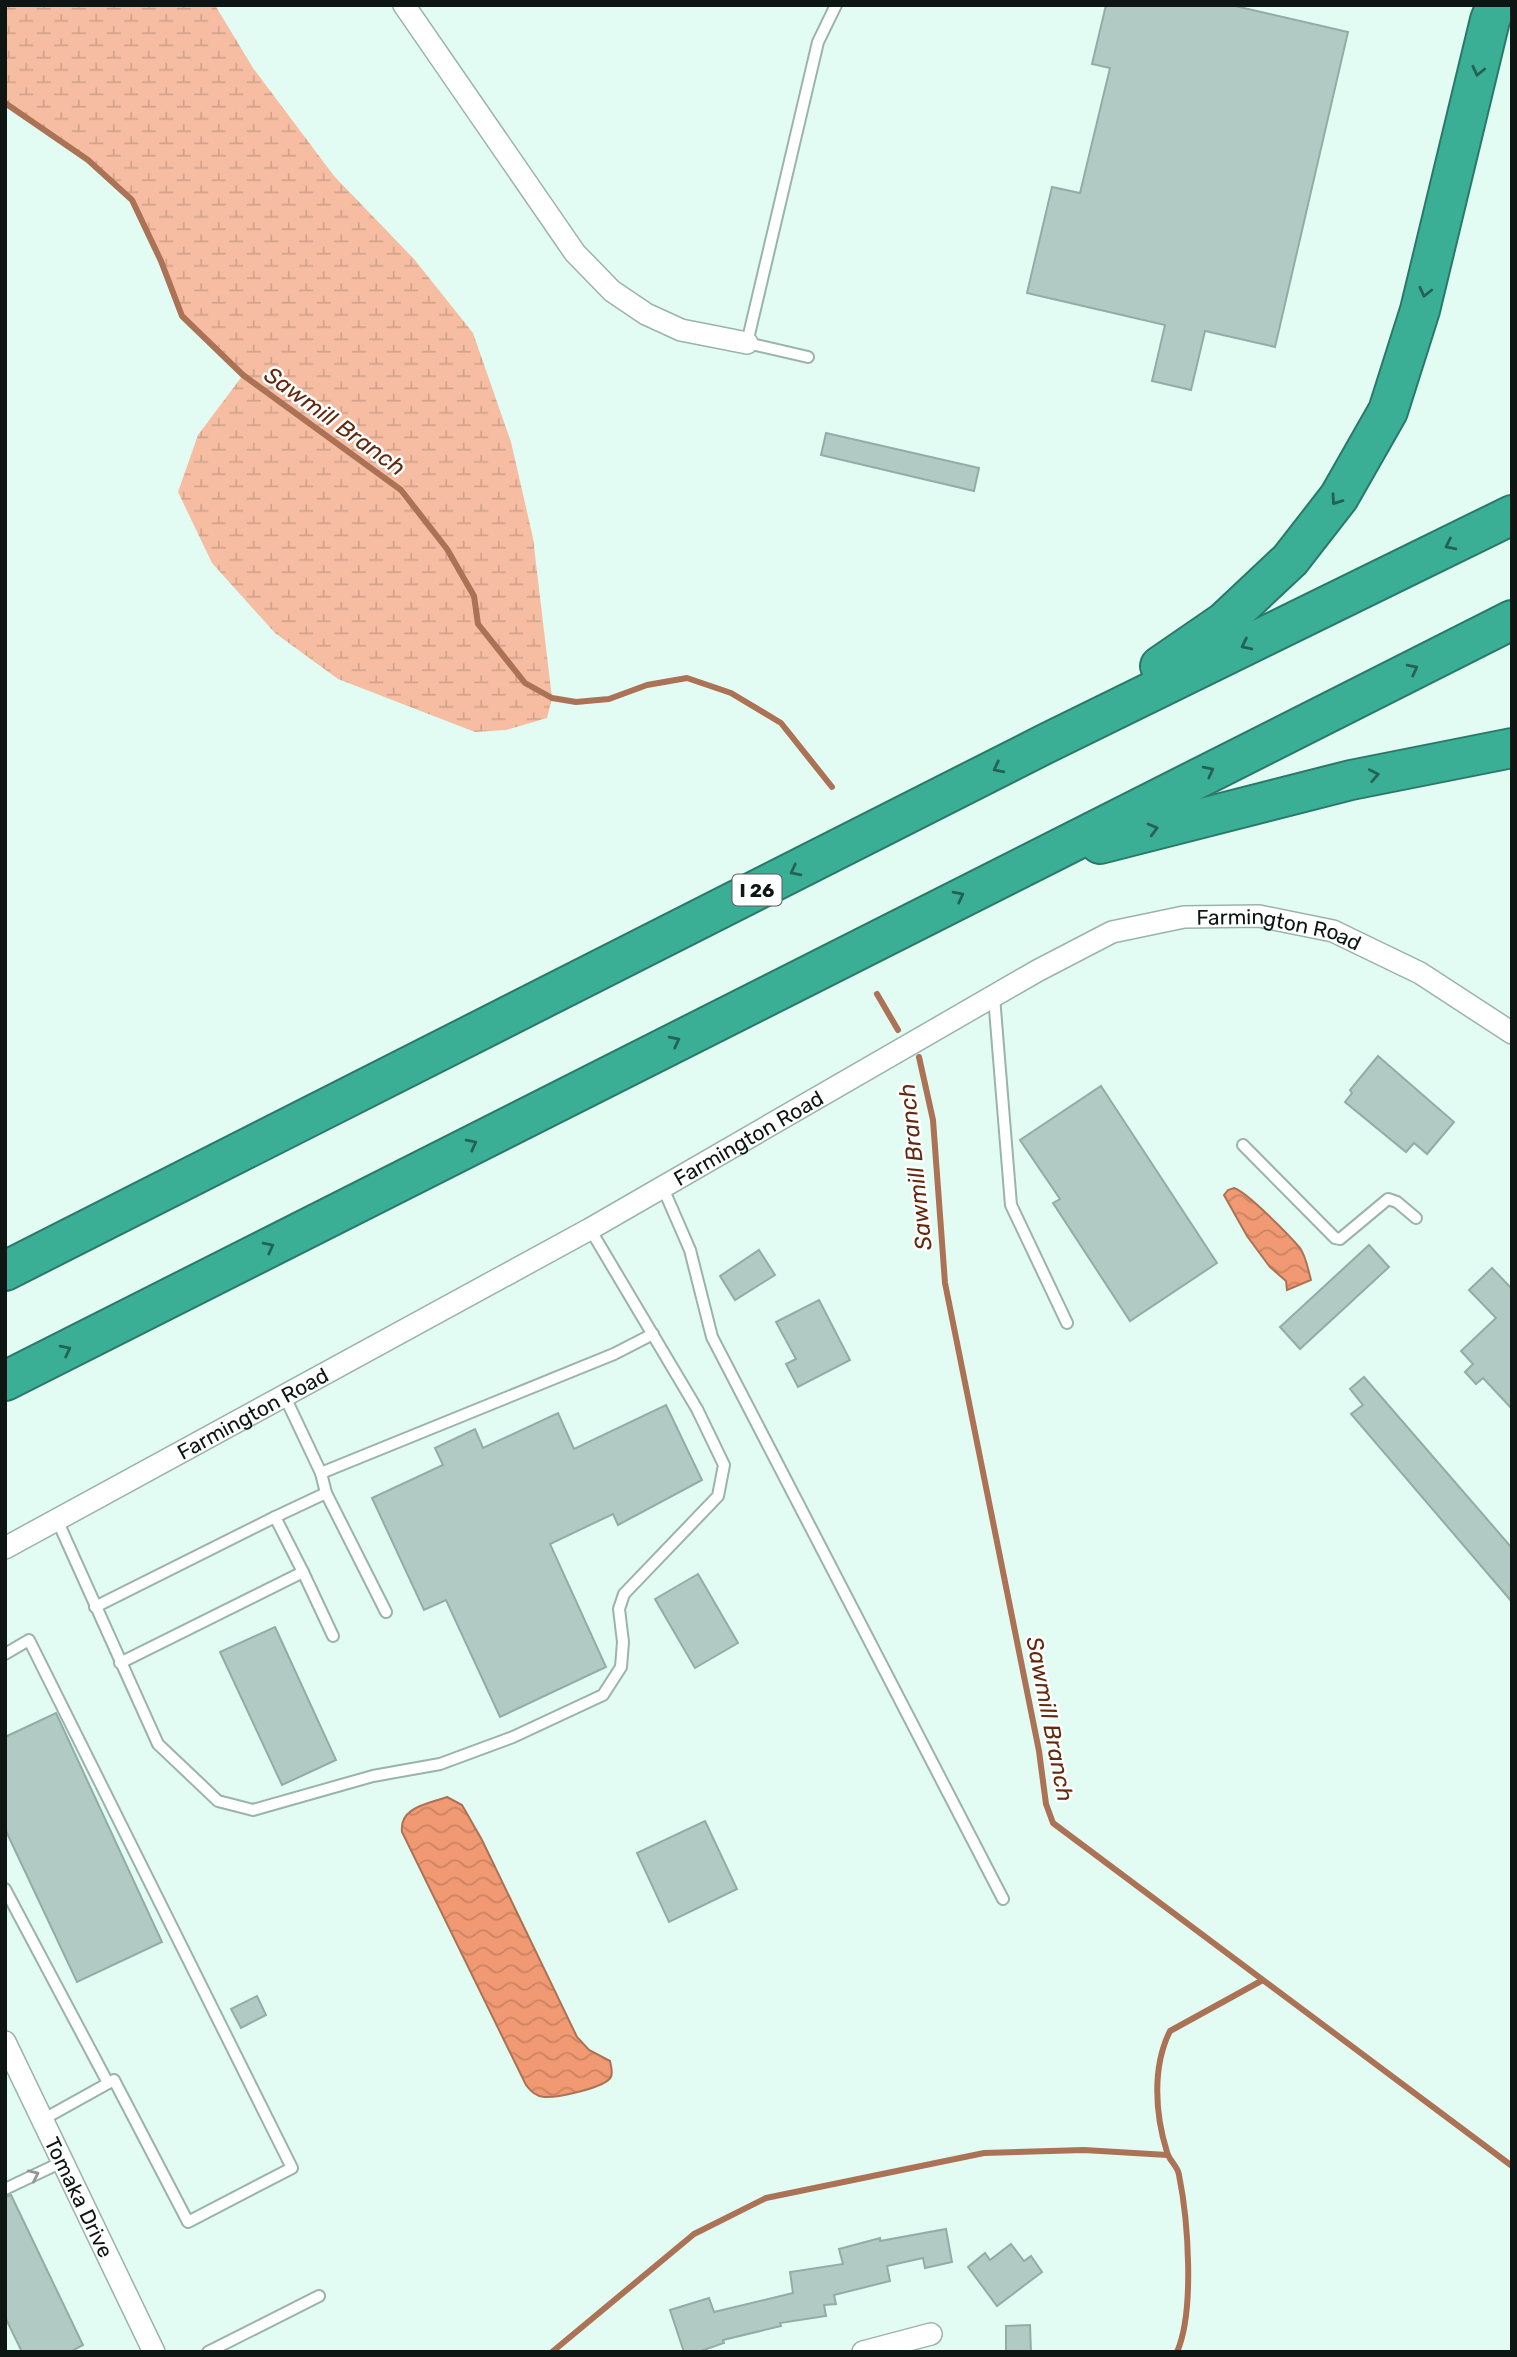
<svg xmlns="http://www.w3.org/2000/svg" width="1517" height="2357" font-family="Rubik,sans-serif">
<defs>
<pattern id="wetland-marsh" width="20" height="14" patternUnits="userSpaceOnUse" patternTransform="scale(1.75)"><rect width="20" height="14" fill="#f6bda3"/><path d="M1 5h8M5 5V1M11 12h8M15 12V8" fill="none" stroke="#d2a28b"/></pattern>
<pattern id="water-waves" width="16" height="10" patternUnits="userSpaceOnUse" patternTransform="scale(1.75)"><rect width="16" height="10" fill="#f09972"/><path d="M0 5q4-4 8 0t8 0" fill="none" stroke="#cd8362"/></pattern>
</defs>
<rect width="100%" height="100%" fill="#e2fcf4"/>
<path fill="url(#wetland-marsh)" d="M5 5H215L253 68 334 176 414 259 473 333 511 442 533 538 552 698 547 718 506 730 475 732 338 679 275 633 212 563 178 492 198 435 243 375 182 316 161 261 132 200 88 160 5 103Z"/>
<g fill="url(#water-waves)" stroke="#ac7256" stroke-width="2">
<path d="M1234 1188C1247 1192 1290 1236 1300 1248 1306 1256 1308 1270 1311 1280L1287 1290 1286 1281 1270 1267 1247 1236 1224 1195 1228 1190Z"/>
<path d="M447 1797 462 1805 482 1840 577 2037 589 2050 610 2061C611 2067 613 2071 611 2077 605 2088 556 2098 544 2097 535 2096 531 2091 526 2085L402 1832C399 1807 428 1804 447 1797Z"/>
</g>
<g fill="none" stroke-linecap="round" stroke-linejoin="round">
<g stroke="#ac7256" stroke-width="6">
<path d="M5 103 88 160 132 200 161 261 182 316 243 375 401 490 447 549 474 596 478 624 525 683 552 698 576 702 609 699 647 685 687 678 731 693 781 723 832 787"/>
<path d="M877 994 898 1030"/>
<path d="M919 1057 933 1120 945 1283 1039 1751 1046 1804 1053 1823 1512 2166"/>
<path d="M552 2352 694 2234 766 2198 984 2153 1084 2150 1167 2155"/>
<path d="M1177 2352C1195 2311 1188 2219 1179 2175 1178 2166 1169 2161 1167 2152 1155 2114 1152 2067 1170 2031L1261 1981"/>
</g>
</g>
<g fill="#b1cac3" stroke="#94aca5" stroke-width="2">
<path d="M1106 5H1231L1348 32 1275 347 1205 331 1191 390 1152 381 1165 325 1027 293 1052 187 1080 193 1110 68 1092 64Z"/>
<path d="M826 433 979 468 974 491 821 455Z"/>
<path d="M1378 1056 1454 1122 1427 1154 1414 1143 1406 1152 1345 1102 1352 1093 1350 1090Z"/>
<path d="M1101 1086 1217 1263 1130 1321 1053 1203 1060 1199 1020 1140Z"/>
<path d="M1369 1245 1389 1267 1300 1349 1280 1327Z"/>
<path d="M759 1250 775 1275 735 1300 720 1276Z"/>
<path d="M1492 1268 1512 1289V1409L1483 1378 1476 1384 1465 1372 1473 1364 1461 1351 1496 1318 1469 1290Z"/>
<path d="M819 1300 850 1360 798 1387 786 1364 796 1359 776 1322Z"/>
<path d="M1364 1377 1512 1548V1602L1351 1414 1363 1405 1350 1389Z"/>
<path d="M666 1405 702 1480 618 1525 613 1514 550 1544 606 1667 500 1717 446 1600 424 1610 372 1498 443 1465 435 1448 475 1429 483 1448 558 1413 574 1449Z"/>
<path d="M698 1574 738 1643 695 1668 655 1599Z"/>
<path d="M275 1627 336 1760 282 1785 220 1652Z"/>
<path d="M56 1713 162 1942 77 1982 5 1829V1737Z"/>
<path d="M705 1821 737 1889 669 1922 637 1853Z"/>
<path d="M257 1996 266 2015 241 2028 231 2009Z"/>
<path d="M11 2195 83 2345 70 2352H22L5 2317V2197Z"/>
<path d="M946 2229 952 2262 925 2268 923 2258 887 2266 890 2281 834 2295 836 2304 824 2305 826 2316 780 2323 781 2326 723 2340 724 2343 698 2352H684L670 2310 709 2298 714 2312 793 2293 790 2272 843 2264 839 2249 880 2238V2241Z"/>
<path d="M1011 2244 1024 2261 1031 2256 1042 2272 997 2306 968 2267 985 2253 990 2260Z"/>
<path d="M1030 2325 1031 2352H1006V2326Z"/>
</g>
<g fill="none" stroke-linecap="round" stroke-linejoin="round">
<defs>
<g id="lane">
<path d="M808 357 747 343 818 42 836 5"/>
<path d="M994 997 1011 1205 1067 1323"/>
<path d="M1243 1145 1335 1238 1340 1239 1388 1199 1397 1202 1416 1218"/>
<path d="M663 1188 690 1250 712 1337 1003 1899"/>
<path d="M285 1397 321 1473 326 1493 386 1612"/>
<path d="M321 1473 614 1354 653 1334"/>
<path d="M58 1522 158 1744 218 1801 253 1810 373 1776 440 1764 513 1737 603 1695 621 1667 623 1642 619 1609 624 1594 718 1496 724 1465 697 1409 590 1229"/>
<path d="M303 1572 333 1636"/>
<path d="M95 1607 275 1517"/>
<path d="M5 1654 29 1640 292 2168 188 2222 114 2080 42 2120"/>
<path d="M120 1663 303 1572 275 1517 326 1493"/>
<path d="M5 1889 108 2083"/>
<path d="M5 2189 62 2162"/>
<path d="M208 2352 319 2296"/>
</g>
<g id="street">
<path d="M404 5 575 253 612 291 646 314 681 330 747 343"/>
<path id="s1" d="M5 1548 590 1229 1037 971 1112 932 1184 917 1259 916 1333 931 1420 973 1512 1033"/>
<path id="s2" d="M5 2042 154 2352"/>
<path d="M863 2352 931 2334"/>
</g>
<g id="highway">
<path d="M1160 666 1224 622 1290 560 1339 497 1388 411 1420 310 1490 20 1496 5"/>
<path d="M1100 844 1351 780 1512 748"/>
<path d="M5 1271 1047 743 1512 515"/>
<path d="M5 1381 1512 620"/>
</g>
</defs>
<use href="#lane" stroke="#9ab3ab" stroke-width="14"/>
<use href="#street" stroke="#9ab3ab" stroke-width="24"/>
<use href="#highway" stroke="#2a7968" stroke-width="42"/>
<use href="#lane" stroke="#fff" stroke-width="10"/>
<use href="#street" stroke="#fff" stroke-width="21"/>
<use href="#highway" stroke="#3aaf96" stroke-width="38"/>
</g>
<defs><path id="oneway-chevron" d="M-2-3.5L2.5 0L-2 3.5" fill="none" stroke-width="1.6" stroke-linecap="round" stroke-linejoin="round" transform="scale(1.75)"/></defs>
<g stroke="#246254">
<use href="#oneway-chevron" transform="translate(1478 71) rotate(103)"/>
<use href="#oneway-chevron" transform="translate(1425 292) rotate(103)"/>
<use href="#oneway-chevron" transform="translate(1336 500) rotate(125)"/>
<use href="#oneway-chevron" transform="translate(1450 545) rotate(154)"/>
<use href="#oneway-chevron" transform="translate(1246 645) rotate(154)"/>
<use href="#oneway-chevron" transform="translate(1413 669) rotate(-27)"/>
<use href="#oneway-chevron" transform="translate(998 768) rotate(153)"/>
<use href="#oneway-chevron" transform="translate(1209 771) rotate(-27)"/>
<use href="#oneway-chevron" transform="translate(1374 775) rotate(-11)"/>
<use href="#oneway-chevron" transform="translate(1153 829) rotate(-15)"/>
<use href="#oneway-chevron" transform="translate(795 871) rotate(153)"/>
<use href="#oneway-chevron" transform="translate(959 896) rotate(-27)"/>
<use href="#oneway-chevron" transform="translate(675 1041) rotate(-27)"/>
<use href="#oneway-chevron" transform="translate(472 1144) rotate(-27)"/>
<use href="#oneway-chevron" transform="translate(269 1247) rotate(-27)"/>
<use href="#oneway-chevron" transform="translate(66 1350) rotate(-27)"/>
</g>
<use stroke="#929695" href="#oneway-chevron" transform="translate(34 2175) rotate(-25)"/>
<g text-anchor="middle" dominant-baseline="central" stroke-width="5" stroke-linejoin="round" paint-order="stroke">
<rect fill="#fff" stroke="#565c5a" stroke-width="2" x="732.5" y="874.5" width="49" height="31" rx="5"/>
<g font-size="19" font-weight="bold" fill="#0d1613">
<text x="757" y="890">I 26</text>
</g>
<g font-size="21" fill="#0d1613" stroke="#fff">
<text stroke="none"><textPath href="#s1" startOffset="1437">Farmington Road</textPath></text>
<text stroke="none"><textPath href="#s1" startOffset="849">Farmington Road</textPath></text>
<text stroke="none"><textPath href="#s1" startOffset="282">Farmington Road</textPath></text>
<text stroke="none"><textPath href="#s2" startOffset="172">Tomaka Drive</textPath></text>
</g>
<g font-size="23" font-style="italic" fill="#612a0e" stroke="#fff">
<text transform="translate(335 421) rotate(36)">Sawmill Branch</text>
<text transform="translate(915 1167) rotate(-96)">Sawmill Branch</text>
<text transform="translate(1050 1719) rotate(79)">Sawmill Branch</text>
</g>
</g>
<rect width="1517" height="2357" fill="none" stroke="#0d1613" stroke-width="14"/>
</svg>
